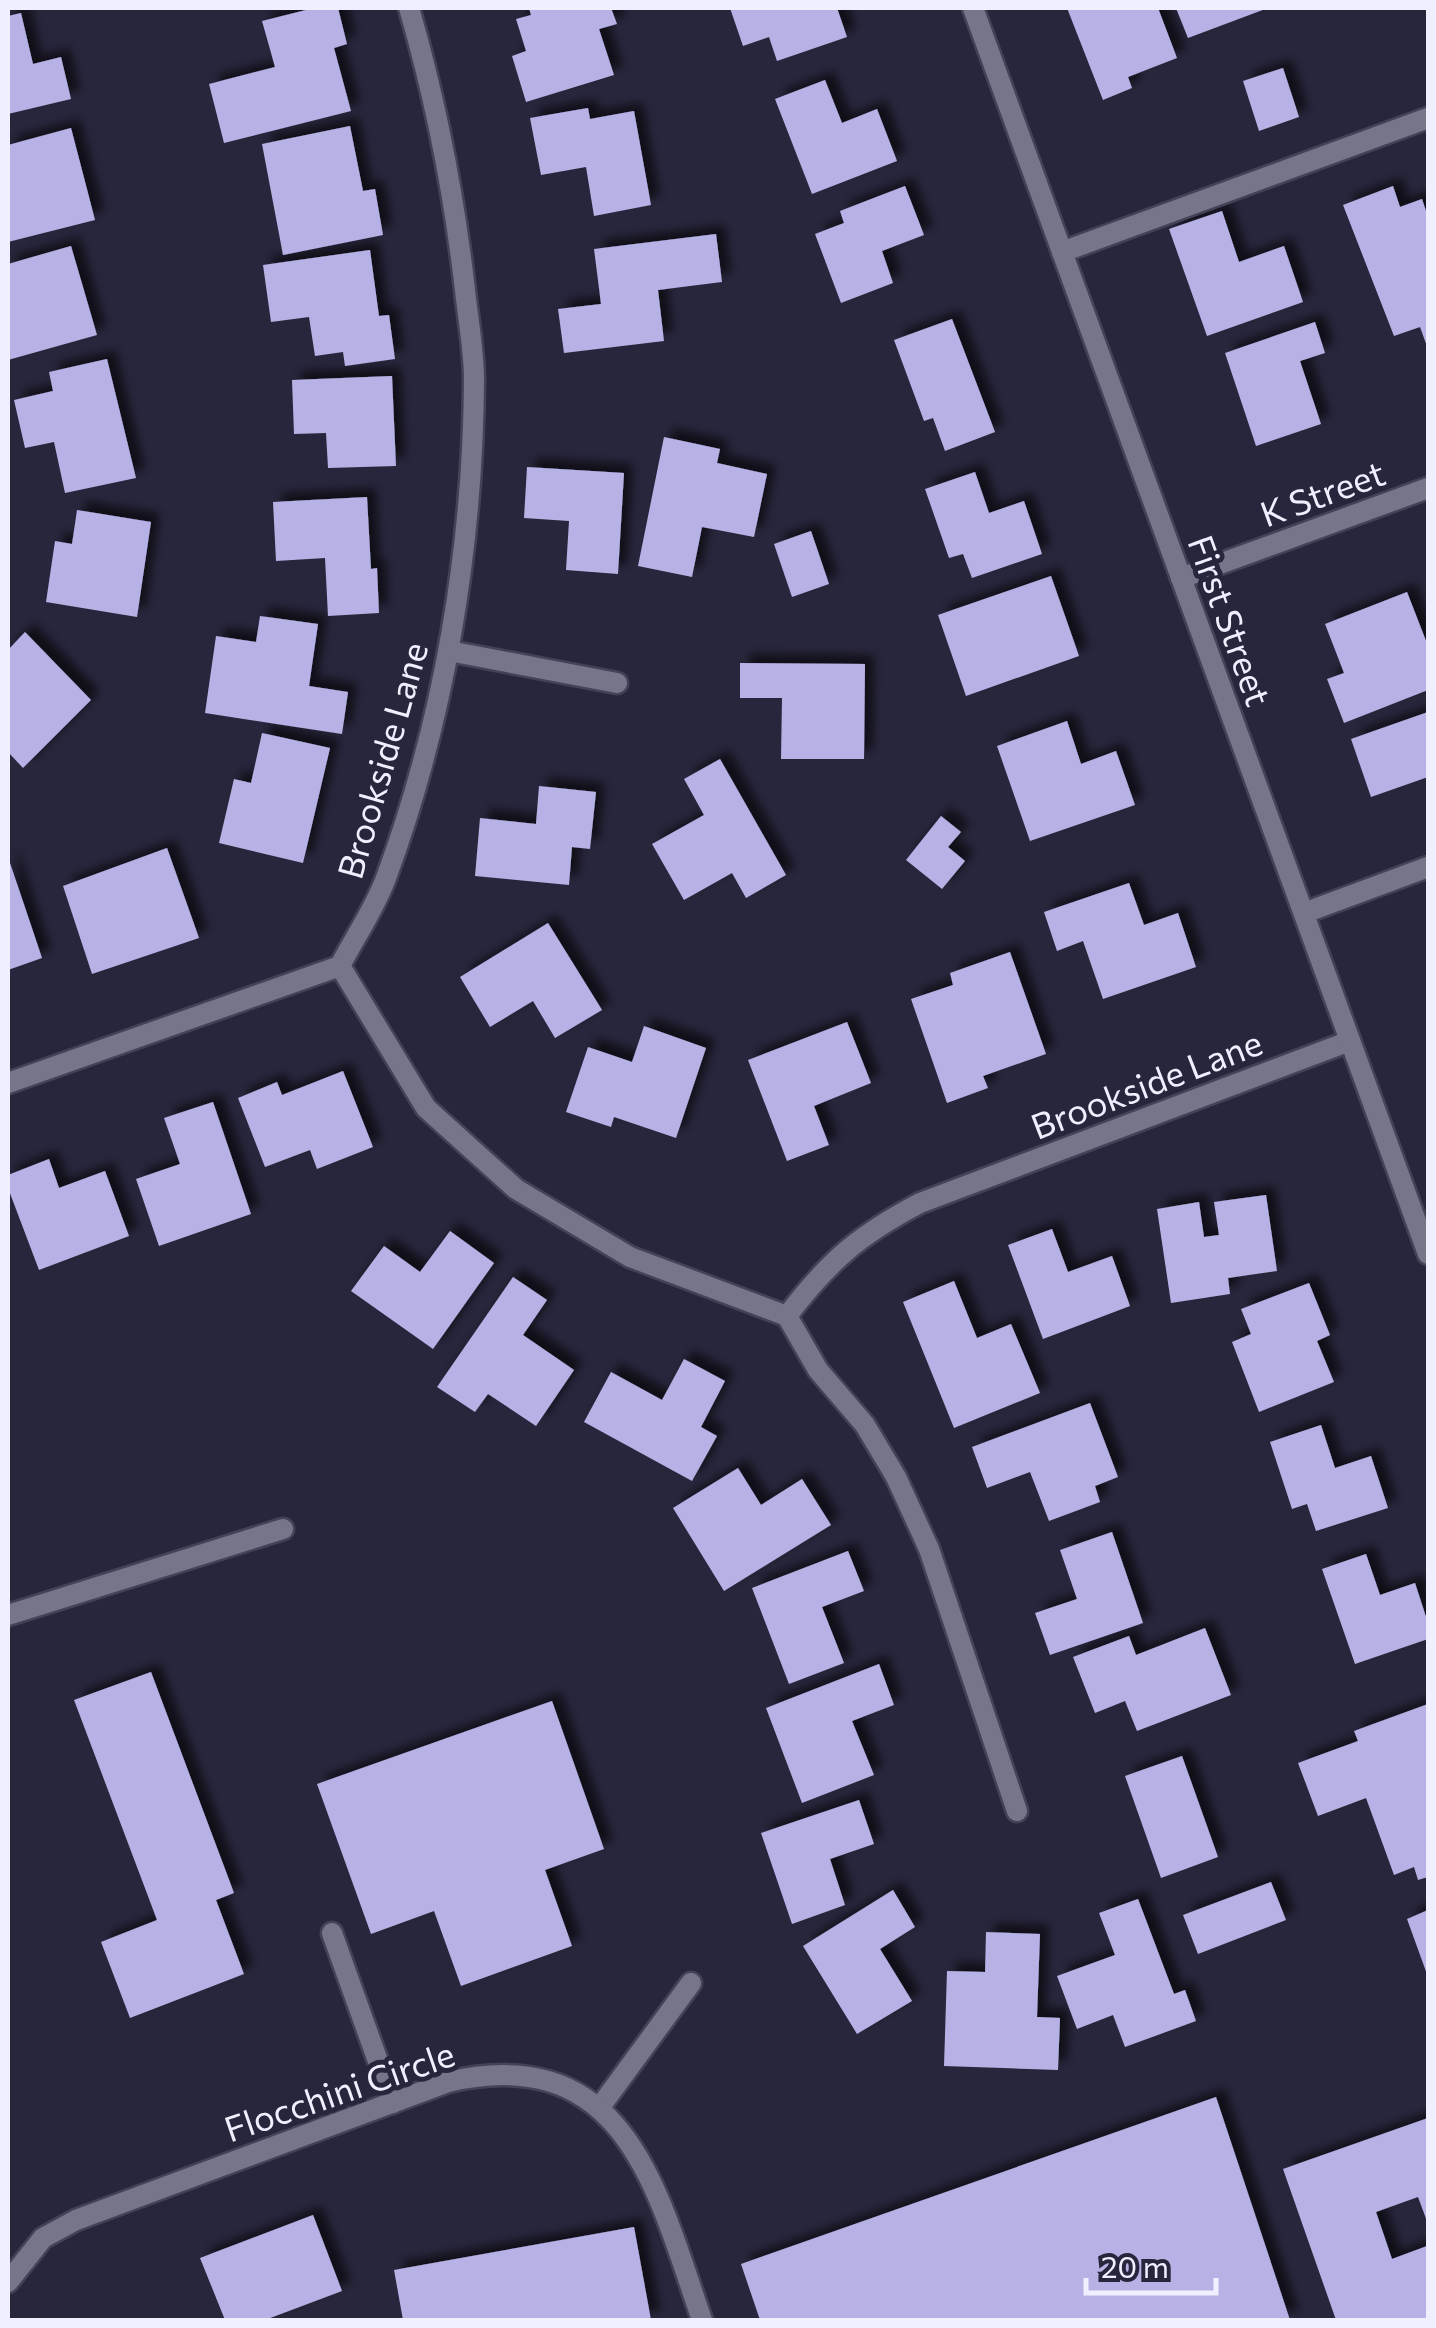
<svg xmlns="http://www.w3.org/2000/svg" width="1436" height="2328" font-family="Commissioner,sans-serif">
<defs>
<filter id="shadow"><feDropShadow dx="9" dy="-9" stdDeviation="5" flood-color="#0009"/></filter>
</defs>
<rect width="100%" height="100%" fill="#28263c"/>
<g fill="#b7b2e5" filter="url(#shadow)">
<path d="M314 8H338L347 44 334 48 351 111 224 143 209 84 275 67 262 21Z"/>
<path d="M529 8H611L617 24 599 29 614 75 526 102 512 56 526 51 516 19 531 15Z"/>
<path d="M730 8H837L847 37 777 61 769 37 743 46Z"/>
<path d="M1067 8H1158L1177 58 1128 77 1132 88 1103 100Z"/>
<path d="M1176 8H1268L1188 38Z"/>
<path d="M21 13 33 64 61 57 71 99 8 114V16Z"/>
<path d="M1283 68 1299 117 1259 131 1243 81Z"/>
<path d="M825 80 842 123 877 109 897 161 812 194 775 99Z"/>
<path d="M588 108 590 119 634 111 651 205 594 216 586 167 541 175 530 118Z"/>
<path d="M350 126 363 191 375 189 383 235 283 255 262 144Z"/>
<path d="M71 128 95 220 8 242V145Z"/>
<path d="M905 186 924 235 882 251 893 283 841 303 815 234 844 223 840 211Z"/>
<path d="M1393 186 1400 207 1422 199 1428 217V349L1420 327 1394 336 1343 205Z"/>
<path d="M1222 211 1239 262 1284 246 1303 302 1207 336 1169 229Z"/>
<path d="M716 234 722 282 658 290 664 341 564 353 558 309 601 304 594 249Z"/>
<path d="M71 246 97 335 8 360V264Z"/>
<path d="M370 250 379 316 389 315 395 359 345 366 343 352 315 356 309 317 271 322 263 265Z"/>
<path d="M952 319 995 432 945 451 933 418 924 421 894 340Z"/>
<path d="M1315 322 1325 353 1300 361 1321 424 1256 446 1225 353Z"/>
<path d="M107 359 136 478 65 493 54 442 25 448 14 400 53 391 49 372Z"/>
<path d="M392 376 396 466 328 468 326 433 294 434 292 380Z"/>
<path d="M664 437 720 449 717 463 767 474 754 537 702 527 692 577 638 566Z"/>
<path d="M527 467 624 473 618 574 566 570 569 521 524 518Z"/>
<path d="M975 472 989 513 1024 501 1042 554 972 578 963 554 949 558 925 489Z"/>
<path d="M367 497 371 569 377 568 379 613 328 616 325 558 276 561 273 502Z"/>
<path d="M77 510 151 522 137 617 46 602 55 541 72 544Z"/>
<path d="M811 531 829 584 792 597 774 544Z"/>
<path d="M1051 576 1079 656 966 696 938 615Z"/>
<path d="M1407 592 1428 646V690L1344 723 1327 679 1344 673 1325 624Z"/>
<path d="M260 616 318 624 309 686 348 692 342 734 205 713 216 636 256 642Z"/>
<path d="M25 632 91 700 23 768 8 752V650Z"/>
<path d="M740 663 865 664 864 759H781L782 698H740Z"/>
<path d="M1428 712V777L1371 797 1351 739Z"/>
<path d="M1067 721 1081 764 1116 751 1135 805 1030 841 997 746Z"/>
<path d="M262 733 330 748 303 863 219 843 234 779 251 783Z"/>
<path d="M720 759 786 875 746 898 732 873 684 900 652 844 704 815 684 779Z"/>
<path d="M539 786 596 792 590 849 572 847 569 885 475 876 480 818 536 824Z"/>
<path d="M941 816 961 832 948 847 965 861 942 889 906 860Z"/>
<path d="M167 848 199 938 92 974 63 886Z"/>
<path d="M8 857 42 958 8 970Z"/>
<path d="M1129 883 1144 925 1178 913 1196 967 1103 999 1083 941 1057 951 1044 912Z"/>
<path d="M548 923 602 1010 555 1038 533 1001 490 1027 460 977Z"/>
<path d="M1010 952 1046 1054 983 1076 988 1088 947 1103 911 999 953 985 950 973Z"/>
<path d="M847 1022 871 1083 814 1106 829 1145 787 1161 748 1060Z"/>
<path d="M644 1026 706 1048 676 1138 614 1117 611 1127 566 1112 588 1047 632 1062Z"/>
<path d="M343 1071 373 1147 317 1169 310 1150 265 1167 238 1098 277 1082 282 1095Z"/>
<path d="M213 1102 251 1214 159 1246 136 1179 180 1164 164 1118Z"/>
<path d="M49 1159 59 1188 105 1171 129 1236 39 1270 8 1188V1175Z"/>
<path d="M1266 1195 1277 1271 1228 1278 1230 1294 1171 1303 1157 1209 1199 1202 1204 1237 1219 1235 1214 1202Z"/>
<path d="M1052 1229 1068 1272 1112 1256 1130 1306 1043 1339 1008 1245Z"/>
<path d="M450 1231 494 1263 433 1349 351 1291 384 1246 420 1272Z"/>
<path d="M513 1277 547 1300 523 1335 574 1370 536 1426 488 1394 475 1412 437 1387Z"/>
<path d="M954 1281 977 1338 1011 1324 1040 1393 954 1428 903 1302Z"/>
<path d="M1309 1283 1330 1335 1317 1341 1334 1382 1259 1412 1232 1342 1251 1334 1241 1309Z"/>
<path d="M684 1359 725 1381 701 1427 717 1436 692 1481 584 1422 611 1372 662 1400Z"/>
<path d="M1090 1403 1118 1477 1095 1486 1100 1502 1049 1521 1030 1472 987 1488 972 1447Z"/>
<path d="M1321 1425 1335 1468 1371 1456 1388 1508 1316 1531 1307 1504 1292 1509 1270 1442Z"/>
<path d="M738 1468 761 1505 802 1479 831 1525 724 1591 673 1508Z"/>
<path d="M1112 1532 1143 1623 1050 1655 1035 1613 1077 1599 1060 1550Z"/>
<path d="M848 1551 864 1591 822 1607 844 1663 789 1684 752 1588Z"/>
<path d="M1366 1554 1380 1595 1415 1583 1428 1623V1639L1355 1664 1322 1569Z"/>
<path d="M1205 1628 1231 1695 1137 1731 1125 1701 1095 1713 1073 1657 1129 1636 1136 1655Z"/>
<path d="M879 1664 894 1705 852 1721 874 1775 802 1803 766 1708Z"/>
<path d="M151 1672 234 1893 216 1900 244 1974 130 2018 101 1942 157 1920 74 1700Z"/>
<path d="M552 1701 604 1849 545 1870 572 1946 461 1986 434 1911 371 1934 317 1784Z"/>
<path d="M1428 1704V1877L1418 1880 1414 1867 1394 1875 1366 1798 1318 1816 1298 1763 1358 1741 1354 1731Z"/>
<path d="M1182 1756 1218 1857 1161 1878 1125 1776Z"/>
<path d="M859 1800 874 1844 830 1859 845 1905 792 1924 761 1833Z"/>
<path d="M1271 1882 1286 1920 1198 1954 1183 1915Z"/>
<path d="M893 1890 915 1927 880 1949 912 2001 857 2034 803 1946Z"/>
<path d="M1138 1899 1174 1994 1185 1990 1196 2021 1125 2047 1113 2015 1077 2029 1057 1976 1115 1955 1099 1913Z"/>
<path d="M1428 1910V1977L1407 1919Z"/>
<path d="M986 1932 1040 1934 1037 2017 1060 2018 1058 2070 944 2066 947 1971 985 1972Z"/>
<path d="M1216 2097 1290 2320H760L741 2264Z"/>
<path d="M1428 2118V2224L1418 2197 1376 2212 1392 2259 1427 2246 1428 2320H1336L1283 2169Z"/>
<path d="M313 2215 342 2291 265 2320H225L200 2258Z"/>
<path d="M634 2227 651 2320H403L394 2270Z"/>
</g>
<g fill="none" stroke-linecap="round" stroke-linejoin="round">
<defs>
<g id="service">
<path d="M1062 252 1428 118"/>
<path d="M1304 913 1428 867"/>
<path d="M332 1933 393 2103"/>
<path d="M600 2107 691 1983"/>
<path d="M8 2282 43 2238 76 2220 448 2082C625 2041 657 2190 702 2320"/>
</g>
<g id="minor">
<path d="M409 8C436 101 454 194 465 290 468 319 474 350 474 380 473 548 444 721 386 878 375 908 355 937 340 966L426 1108 516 1189 630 1257 787 1316"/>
<path d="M1181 578 1428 488"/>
<path d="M449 651 617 683"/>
<path d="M8 1083 340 966"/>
<path d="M787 1316C829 1261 859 1235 920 1203L1350 1041"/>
<path d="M787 1316 818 1370 865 1425 896 1477 929 1549 1017 1811"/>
<path d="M8 1615 283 1529"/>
</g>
<path id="tertiary" d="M973 8 1428 1254"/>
</defs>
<use href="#service" stroke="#444257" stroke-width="25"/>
<use href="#minor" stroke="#444257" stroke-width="25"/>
<use href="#tertiary" stroke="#444257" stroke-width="25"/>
<use href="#service" stroke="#76758a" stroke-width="20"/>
<use href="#minor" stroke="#76758a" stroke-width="20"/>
<use href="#tertiary" stroke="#76758a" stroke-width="20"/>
</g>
<g text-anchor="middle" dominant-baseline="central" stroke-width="10" stroke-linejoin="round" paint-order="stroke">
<g font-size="35" fill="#f0efff" stroke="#28263c">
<text transform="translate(1322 492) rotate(-20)">K Street</text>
<text transform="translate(1231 620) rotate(70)">First Street</text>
<text transform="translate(381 760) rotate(-74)">Brookside Lane</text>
<text transform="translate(1146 1083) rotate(-21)">Brookside Lane</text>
<text transform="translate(339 2090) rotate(-19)">Flocchini Circle</text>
</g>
</g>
<rect width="1436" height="2328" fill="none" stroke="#f0efff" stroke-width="20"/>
<path d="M1086 2278v15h130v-15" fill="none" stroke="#f0efff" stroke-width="5"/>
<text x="1101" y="2278" font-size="30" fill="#f0efff" stroke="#28263c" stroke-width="8" paint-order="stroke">20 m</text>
</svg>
